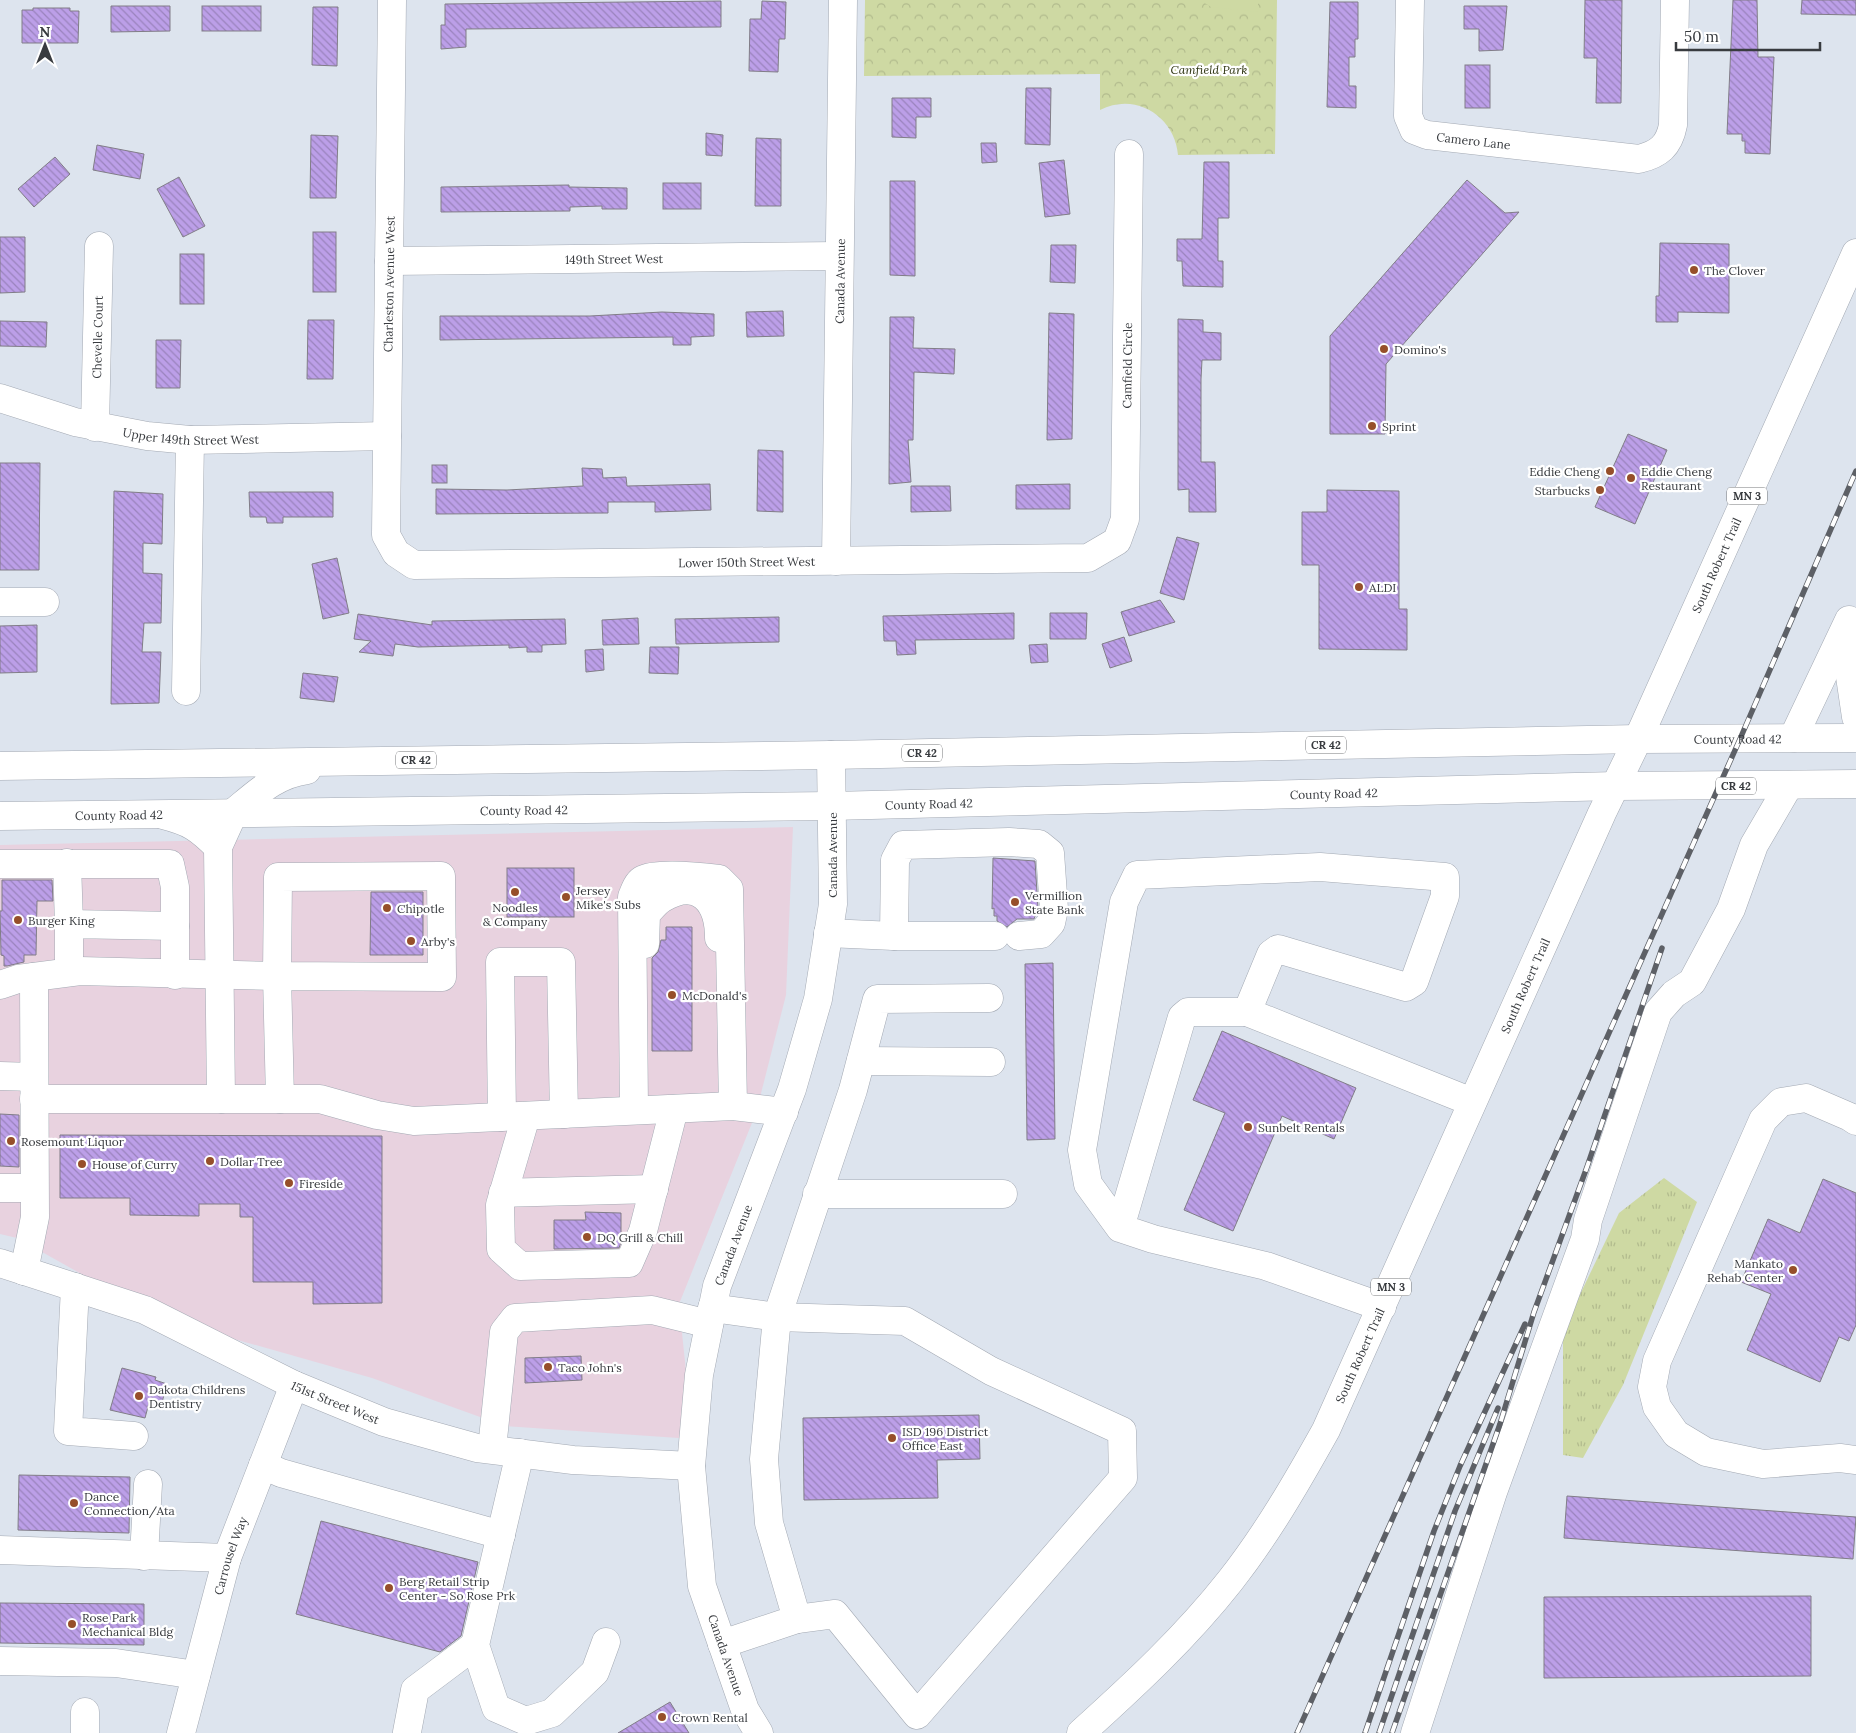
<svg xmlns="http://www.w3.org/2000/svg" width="1856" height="1733" font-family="Lora,serif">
<defs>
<pattern id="grass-tufts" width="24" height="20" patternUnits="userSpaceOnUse" patternTransform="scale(1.25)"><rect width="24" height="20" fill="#ced9a3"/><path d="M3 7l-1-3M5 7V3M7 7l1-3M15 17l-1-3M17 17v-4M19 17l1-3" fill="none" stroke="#b2bb8d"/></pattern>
<pattern id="park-crowns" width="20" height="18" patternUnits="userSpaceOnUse" patternTransform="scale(1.25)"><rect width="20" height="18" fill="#ced9a3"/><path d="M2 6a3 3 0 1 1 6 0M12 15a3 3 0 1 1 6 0" fill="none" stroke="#b2bb8d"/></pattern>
<pattern id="building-back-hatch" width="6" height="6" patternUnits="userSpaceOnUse" patternTransform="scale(1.25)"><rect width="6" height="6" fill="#bc9fe8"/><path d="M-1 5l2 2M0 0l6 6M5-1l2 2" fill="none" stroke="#9a83bd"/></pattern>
</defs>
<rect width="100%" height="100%" fill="#dde4ee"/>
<path fill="#e8d2df" d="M793 827 786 995 756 1113 679 1304 693 1439 505 1426 372 1378 160 1318 17 1238 0 1234V845Z"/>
<path fill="url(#grass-tufts)" d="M1664 1178 1697 1202 1623 1385 1583 1458 1563 1455V1330L1619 1213Z"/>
<path fill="url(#park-crowns)" d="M865 0H1277L1275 154 1178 155C1175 117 1136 91 1100 110V74L864 76Z"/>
<path fill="#ced9a3" d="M1200 0H1258V12L1211 7Z"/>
<g fill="url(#building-back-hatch)" stroke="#817d87">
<path d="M1585 0H1622L1621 103H1596L1597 58H1584Z"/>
<path d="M1733 0H1757L1758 57H1774L1770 154 1745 153V141H1742V134H1727Z"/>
<path d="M1802 0H1856V15L1801 14Z"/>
<path d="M721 1V27L466 29V47L441 49V25H445V4Z"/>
<path d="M762 1 786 2 785 39H779L778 72 749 71 750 19H761Z"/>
<path d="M1330 2H1358V39H1355V57H1349V86H1356V108L1327 107Z"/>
<path d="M111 6H170V31L111 32Z"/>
<rect x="202" y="6" width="59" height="25"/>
<path d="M1464 6H1507L1503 50 1479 51V29H1464Z"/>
<path d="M313 7H338L337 66 312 65Z"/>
<path d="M33 8H70V11H79L78 43H22V10H33Z"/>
<rect x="1465" y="65" width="25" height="43"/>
<path d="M1026 88H1051L1050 145 1025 144Z"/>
<path d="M892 98H931V117H916V138L892 137Z"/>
<path d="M706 133 723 135 722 156 706 155Z"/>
<path d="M311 135 338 136 336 198H310Z"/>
<path d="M756 138 781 139V206H755Z"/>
<path d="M981 143H996L997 162 982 163Z"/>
<path d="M97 145 144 154 140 179 93 170Z"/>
<path d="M55 157 70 174 34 207 18 189Z"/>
<path d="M1064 160 1070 214 1045 217 1039 163Z"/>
<path d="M1204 162H1229V218H1218V261H1223V287L1183 286 1182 261H1177V239H1202Z"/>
<path d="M179 177 205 226 183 237 157 189Z"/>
<path d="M1467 180 1505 213 1519 212 1386 364 1385 434H1330V336Z"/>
<path d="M890 181H915V276L890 275Z"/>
<rect x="663" y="183" width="38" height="26"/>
<path d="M569 185V187L627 188V209H602V206L570 207V211L441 212V187Z"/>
<rect x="313" y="232" width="23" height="60"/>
<path d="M0 237H25V292L0 293Z"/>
<path d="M1660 243 1729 244V313L1678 312V322H1656V296H1659Z"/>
<path d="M1051 245H1076L1075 283 1050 282Z"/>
<rect x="180" y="254" width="24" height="50"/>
<path d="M783 311 784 336 747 337 746 312Z"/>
<path d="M662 312 714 314V336L691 337V345H673V337L440 340V316H590Z"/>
<path d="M1049 313 1074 314 1072 439 1047 440Z"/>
<path d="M890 317H914L913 348 955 349 954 374 914 372 913 440H908L911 482 889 484Z"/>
<path d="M1178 319 1203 320V332L1221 333V360H1202L1201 379V462H1215L1216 512H1189V489L1178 490Z"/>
<path d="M308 320H334L333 379H307Z"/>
<path d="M0 321 47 322 46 347 0 346Z"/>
<path d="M156 340H181L180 388H156Z"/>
<path d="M1628 434 1667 450 1635 524 1595 507Z"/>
<path d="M758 450 783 451V512L757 511Z"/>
<path d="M0 463H40L39 570H0Z"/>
<rect x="432" y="465" width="15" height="18"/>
<path d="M582 468 602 469 603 478 626 477 627 486 710 484 711 510 655 512V502H608V513L436 514V489L507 490 583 486Z"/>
<path d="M1070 484V509H1016V485Z"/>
<path d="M911 486H950L951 511 911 512Z"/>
<path d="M1327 490 1399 491V609H1407V650L1319 649V565H1302V512H1327Z"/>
<path d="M114 491 163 494 162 544 143 543V573L162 574 161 623H144L142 652H161L159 703 111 704Z"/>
<path d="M249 492H333V517H283V523H267L266 517H250Z"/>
<path d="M1177 537 1199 543 1184 600 1160 593Z"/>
<path d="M337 558 349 613 323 619 312 564Z"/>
<path d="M1160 600 1175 622 1129 636 1121 612Z"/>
<path d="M1014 613V639L915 640 916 654 897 655 896 641H884L883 616Z"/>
<path d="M1050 613H1087L1086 639H1050Z"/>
<path d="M358 614 432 625V621L565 619 566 644 542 645V652H527V647L509 648V645L418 647 395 644 393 656 359 652 371 641 354 639Z"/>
<path d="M779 617V642L676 644 675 619Z"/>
<path d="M638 618 639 644 603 645 602 620Z"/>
<path d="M37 625V672L0 673V626Z"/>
<path d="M1124 637 1132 661 1110 668 1102 644Z"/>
<path d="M1047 644 1048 662 1031 663 1029 645Z"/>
<path d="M650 647H679L678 674 649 673Z"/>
<path d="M603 649 604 670 586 672 585 650Z"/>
<path d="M303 673 338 677 334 702 300 698Z"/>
<path d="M993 858 1035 861 1038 908 1034 919H1017L1007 927 997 921V916H994V908L992 909Z"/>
<rect x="507" y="868" width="67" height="49"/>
<path d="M2 880H52L53 901H37L36 955H24V962L7 966H4V956L1 955 0 911H2Z"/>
<path d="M371 892H423V955H370Z"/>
<path d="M666 927H692V1051H652V958L658 952 661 940H666Z"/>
<path d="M1053 963 1055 1139 1027 1140 1025 964Z"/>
<path d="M1222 1031 1356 1088 1334 1139 1282 1116 1233 1231 1184 1210 1225 1113 1193 1100Z"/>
<path d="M0 1114 19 1115V1167L0 1166Z"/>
<path d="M60 1135 382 1136V1303L313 1304V1282H253V1217H240V1204H199V1216L130 1215V1198H60Z"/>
<path d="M1823 1179 1856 1193V1325L1849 1341 1839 1337 1820 1382 1747 1350 1771 1294 1741 1282 1768 1219 1800 1233Z"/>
<path d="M585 1212 621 1213V1242L619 1248 554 1249V1220H586Z"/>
<path d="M581 1356 582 1380 525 1383V1358Z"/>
<path d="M122 1368 156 1377 155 1380 167 1384 161 1406 149 1403 145 1418 110 1410Z"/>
<path d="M979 1415 980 1459 937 1460 938 1498 804 1500 803 1418Z"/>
<path d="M19 1475 130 1477 129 1533 18 1530Z"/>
<path d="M1567 1496 1856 1517 1853 1559 1564 1538Z"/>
<path d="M321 1521 478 1562 461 1636 440 1652 296 1614Z"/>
<path d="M1811 1596V1676L1544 1678V1597Z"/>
<path d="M0 1603 144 1604V1645L0 1643Z"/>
<path d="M670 1702 689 1733H618Z"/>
</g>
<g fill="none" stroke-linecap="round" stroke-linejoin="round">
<defs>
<g id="minor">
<path id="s1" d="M392 0 386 535 396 553 414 565 1088 558 1117 541 1125 519 1129 154"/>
<path id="s2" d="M1410 0 1408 116 1414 130 1427 135 1639 159C1659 154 1669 146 1673 125L1675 0"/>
<path id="s3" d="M389 261 839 256"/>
<path id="s4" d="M0 398 75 422 147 436 190 440 387 436"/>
<path id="s5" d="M95 427 99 246"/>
<path id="s6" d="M836 561 843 0"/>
<path d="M0 602H45"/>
<path d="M1849 627 1848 663 1856 717"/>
<path d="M186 691 190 440"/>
<path d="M1793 738 1849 620"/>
<path d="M163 815C190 822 198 827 218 847"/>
<path d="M67 863 69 924"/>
<path d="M0 864H170L175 887V975"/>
<path d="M828 933 894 936H995"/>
<path d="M894 936 895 860 903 845 1009 842 1039 844 1050 853 1054 909 1051 923 1041 934 1019 936"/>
<path d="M645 944 646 914C651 909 657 901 663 898 699 877 719 902 719 938"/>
<path d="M69 972V924L175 926"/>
<path d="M0 985 18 979 80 971 277 976 278 877 441 876 442 977 277 976 280 1099"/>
<path d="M1247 1012 1472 1102"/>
<path d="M861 1061 991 1062"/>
<path d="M0 1076 34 1077"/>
<path d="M34 1099H320L377 1115 414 1121 733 1106 784 1112"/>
<path d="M221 1099 218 847 234 812"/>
<path d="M634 1110 632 897C634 892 637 883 642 880 655 872 703 877 719 879L729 889 733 1106"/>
<path d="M526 1116 500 1205 501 1249 520 1266 629 1263 643 1231 674 1109"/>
<path d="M502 1117 500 962H561L564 1114"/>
<path d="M1856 1121 1850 1117 1806 1098 1781 1102 1763 1120 1657 1361 1652 1387 1657 1407 1676 1434 1706 1452 1763 1464 1840 1458 1856 1460"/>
<path d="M0 1188H34"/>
<path d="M503 1193 654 1189"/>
<path d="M817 1194H1003"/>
<path d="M1120 1228 1182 1017 1188 1012H1247L1271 954 1278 949 1406 987 1414 982 1445 896V877L1320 867 1137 875 1124 902 1082 1150 1088 1184 1120 1228 1153 1239 1266 1266 1382 1307"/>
<path id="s7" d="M0 1263 145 1310 294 1385 384 1422 477 1448 573 1460 691 1466"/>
<path d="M24 1271 35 1217 34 977"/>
<path d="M75 1287 68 1431 134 1436"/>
<path d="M712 1308 777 1317 764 1459 769 1523 797 1619 722 1644"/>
<path d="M492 1449 504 1332 515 1318 652 1310 709 1324"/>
<path d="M520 1453 475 1645 496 1708 526 1721 552 1713 595 1672 606 1642"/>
<path d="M263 1465 281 1473 501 1535"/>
<path d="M0 1550 227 1558"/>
<path d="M144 1556 148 1484"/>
<path d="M797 1619 835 1614 917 1715 1123 1478 1122 1431 991 1371 905 1321 777 1317 853 1090 877 999 989 998"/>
<path d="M0 1661 116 1663 196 1675"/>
<path d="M85 1712V1733"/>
<path d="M407 1732 415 1690 475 1645"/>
<path id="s8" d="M181 1733 227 1558 294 1385"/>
<path id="s9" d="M759 1733 745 1710 702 1586 691 1466 699 1375 717 1286 792 1089 818 999 833 904 831 755"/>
<path d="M1415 1733 1493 1492 1585 1239 1588 1220 1658 1012 1674 994 1692 982 1731 909 1754 845 1789 785"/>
</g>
<g id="major">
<path id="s10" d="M1081 1733C1134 1685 1186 1637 1230 1581 1267 1534 1297 1482 1326 1430L1602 813 1638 739 1856 253"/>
</g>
<g id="highway">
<path id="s11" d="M0 766 831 755 1638 739 1856 738"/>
<path d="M234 812C257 793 276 774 307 770"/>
<path id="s12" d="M0 816 832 806 1616 786 1856 784"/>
</g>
</defs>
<use href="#minor" stroke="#a3a9b3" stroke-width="29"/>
<use href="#major" stroke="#a3a9b3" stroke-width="29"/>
<use href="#highway" stroke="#a3a9b3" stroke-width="29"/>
<use href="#minor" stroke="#fff" stroke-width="28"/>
<use href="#major" stroke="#fff" stroke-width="28"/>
<use href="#highway" stroke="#fff" stroke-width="28"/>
<defs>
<g id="rail">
<path d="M1297 1733 1740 739 1856 471"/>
<path d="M1365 1733 1434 1531 1460 1466 1525 1324"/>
<path d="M1379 1733 1455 1511 1498 1408"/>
<path d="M1392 1733 1500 1424 1534 1312 1587 1167 1662 948"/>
</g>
</defs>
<use href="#rail" stroke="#5d6066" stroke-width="5.5"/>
<use href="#rail" stroke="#fff" stroke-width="4" stroke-dasharray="11" stroke-linecap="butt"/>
</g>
<g fill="#964f2a" stroke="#fff" stroke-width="2">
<circle cx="1694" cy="270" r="5"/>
<circle cx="1384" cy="349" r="5"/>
<circle cx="1372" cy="426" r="5"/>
<circle cx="1610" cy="471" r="5"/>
<circle cx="1631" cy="478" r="5"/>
<circle cx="1600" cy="490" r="5"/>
<circle cx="1359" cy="587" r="5"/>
<circle cx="515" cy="892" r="5"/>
<circle cx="566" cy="897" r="5"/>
<circle cx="1015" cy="902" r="5"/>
<circle cx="387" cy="908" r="5"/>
<circle cx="18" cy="920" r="5"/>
<circle cx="411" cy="941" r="5"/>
<circle cx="672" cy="995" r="5"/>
<circle cx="1248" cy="1127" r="5"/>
<circle cx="11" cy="1141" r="5"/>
<circle cx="210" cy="1161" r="5"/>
<circle cx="82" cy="1164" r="5"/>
<circle cx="289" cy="1183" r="5"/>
<circle cx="587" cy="1237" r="5"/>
<circle cx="1793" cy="1270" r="5"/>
<circle cx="548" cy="1367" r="5"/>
<circle cx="139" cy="1396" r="5"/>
<circle cx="892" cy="1438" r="5"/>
<circle cx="74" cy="1503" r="5"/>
<circle cx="389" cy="1588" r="5"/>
<circle cx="72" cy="1624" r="5"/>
<circle cx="662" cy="1717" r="5"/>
</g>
<g text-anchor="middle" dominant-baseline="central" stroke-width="4.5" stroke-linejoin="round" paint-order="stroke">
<g fill="#fff" stroke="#747679" stroke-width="1">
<rect x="1727" y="487.5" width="40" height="17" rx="4"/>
<rect x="1306" y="736.5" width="40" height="17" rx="4"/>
<rect x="902" y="744.5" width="40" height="17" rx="4"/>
<rect x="396" y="751.5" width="40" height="17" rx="4"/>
<rect x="1716" y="777.5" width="40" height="17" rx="4"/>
<rect x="1371" y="1278.5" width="40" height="17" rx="4"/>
</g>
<g font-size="11" font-weight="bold" fill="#383b3f">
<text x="1747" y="496">MN 3</text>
<text x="1326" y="745">CR 42</text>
<text x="922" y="753">CR 42</text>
<text x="416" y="760">CR 42</text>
<text x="1736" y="786">CR 42</text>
<text x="1391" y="1287">MN 3</text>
</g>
<g font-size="12" font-style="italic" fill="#303613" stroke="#fff">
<text x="1209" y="69">Camfield Park</text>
</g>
<g font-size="12" fill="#383b3f" stroke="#fff">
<text stroke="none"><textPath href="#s2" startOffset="192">Camero Lane</textPath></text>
<text stroke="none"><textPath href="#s3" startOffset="225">149th Street West</textPath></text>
<text stroke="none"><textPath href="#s6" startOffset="280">Canada Avenue</textPath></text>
<text transform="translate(389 284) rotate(-89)">Charleston Avenue West</text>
<text stroke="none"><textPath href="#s5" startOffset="90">Chevelle Court</textPath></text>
<text stroke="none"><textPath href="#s1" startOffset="1462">Camfield Circle</textPath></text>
<text stroke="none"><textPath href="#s4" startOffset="196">Upper 149th Street West</textPath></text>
<text stroke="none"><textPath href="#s1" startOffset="910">Lower 150th Street West</textPath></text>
<text stroke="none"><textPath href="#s10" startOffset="1341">South Robert Trail</textPath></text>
<text stroke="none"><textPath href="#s11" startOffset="1738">County Road 42</textPath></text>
<text stroke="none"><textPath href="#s12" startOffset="1334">County Road 42</textPath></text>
<text stroke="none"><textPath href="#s12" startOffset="929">County Road 42</textPath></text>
<text stroke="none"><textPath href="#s12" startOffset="524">County Road 42</textPath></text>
<text stroke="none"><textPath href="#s12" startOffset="119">County Road 42</textPath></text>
<text transform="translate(832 855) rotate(-90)">Canada Avenue</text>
<text stroke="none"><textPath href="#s10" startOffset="879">South Robert Trail</textPath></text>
<text stroke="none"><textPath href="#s9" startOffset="505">Canada Avenue</textPath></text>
<text stroke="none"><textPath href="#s10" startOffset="474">South Robert Trail</textPath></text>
<text stroke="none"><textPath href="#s7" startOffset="364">151st Street West</textPath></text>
<text stroke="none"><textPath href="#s8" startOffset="184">Carrousel Way</textPath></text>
<text transform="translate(726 1655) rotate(71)">Canada Avenue</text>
</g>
<g font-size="12" fill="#383b3f" stroke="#fff" text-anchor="start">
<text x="1704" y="270">The Clover</text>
<text x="1394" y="349">Domino's</text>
<text x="1382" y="426">Sprint</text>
<text x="1600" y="471" text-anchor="end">Eddie Cheng</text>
<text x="1641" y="471">Eddie Cheng<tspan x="1641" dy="14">Restaurant</tspan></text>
<text x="1590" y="490" text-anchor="end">Starbucks</text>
<text x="1369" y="587">ALDI</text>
<text x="576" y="890">Jersey<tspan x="576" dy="14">Mike's Subs</tspan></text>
<text x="1025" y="895">Vermillion<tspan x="1025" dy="14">State Bank</tspan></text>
<text x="515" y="907" text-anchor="middle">Noodles<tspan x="515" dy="14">&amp; Company</tspan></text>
<text x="397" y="908">Chipotle</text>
<text x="28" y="920">Burger King</text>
<text x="421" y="941">Arby's</text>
<text x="682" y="995">McDonald's</text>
<text x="1258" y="1127">Sunbelt Rentals</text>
<text x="21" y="1141">Rosemount Liquor</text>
<text x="220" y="1161">Dollar Tree</text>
<text x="92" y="1164">House of Curry</text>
<text x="299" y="1183">Fireside</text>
<text x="597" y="1237">DQ Grill &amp; Chill</text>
<text x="1783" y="1263" text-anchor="end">Mankato<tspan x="1783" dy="14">Rehab Center</tspan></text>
<text x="558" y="1367">Taco John's</text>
<text x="149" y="1389">Dakota Childrens<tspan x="149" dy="14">Dentistry</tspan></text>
<text x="902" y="1431">ISD 196 District<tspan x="902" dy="14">Office East</tspan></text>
<text x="84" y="1496">Dance<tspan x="84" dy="14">Connection/Ata</tspan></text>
<text x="399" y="1581">Berg Retail Strip<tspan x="399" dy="14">Center - So Rose Prk</tspan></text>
<text x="82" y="1617">Rose Park<tspan x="82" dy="14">Mechanical Bldg</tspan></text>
<text x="672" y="1717">Crown Rental</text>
</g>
</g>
<g transform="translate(45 45)" stroke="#ffffff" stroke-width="4" paint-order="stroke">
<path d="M0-4L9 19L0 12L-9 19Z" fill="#383b3f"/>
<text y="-8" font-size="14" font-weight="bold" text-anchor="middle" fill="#383b3f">N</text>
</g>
<path d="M1676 42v8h144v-8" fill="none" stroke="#383b3f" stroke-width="2.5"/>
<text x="1684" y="42" font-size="15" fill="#383b3f" stroke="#ffffff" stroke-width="4" paint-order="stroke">50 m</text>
</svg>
